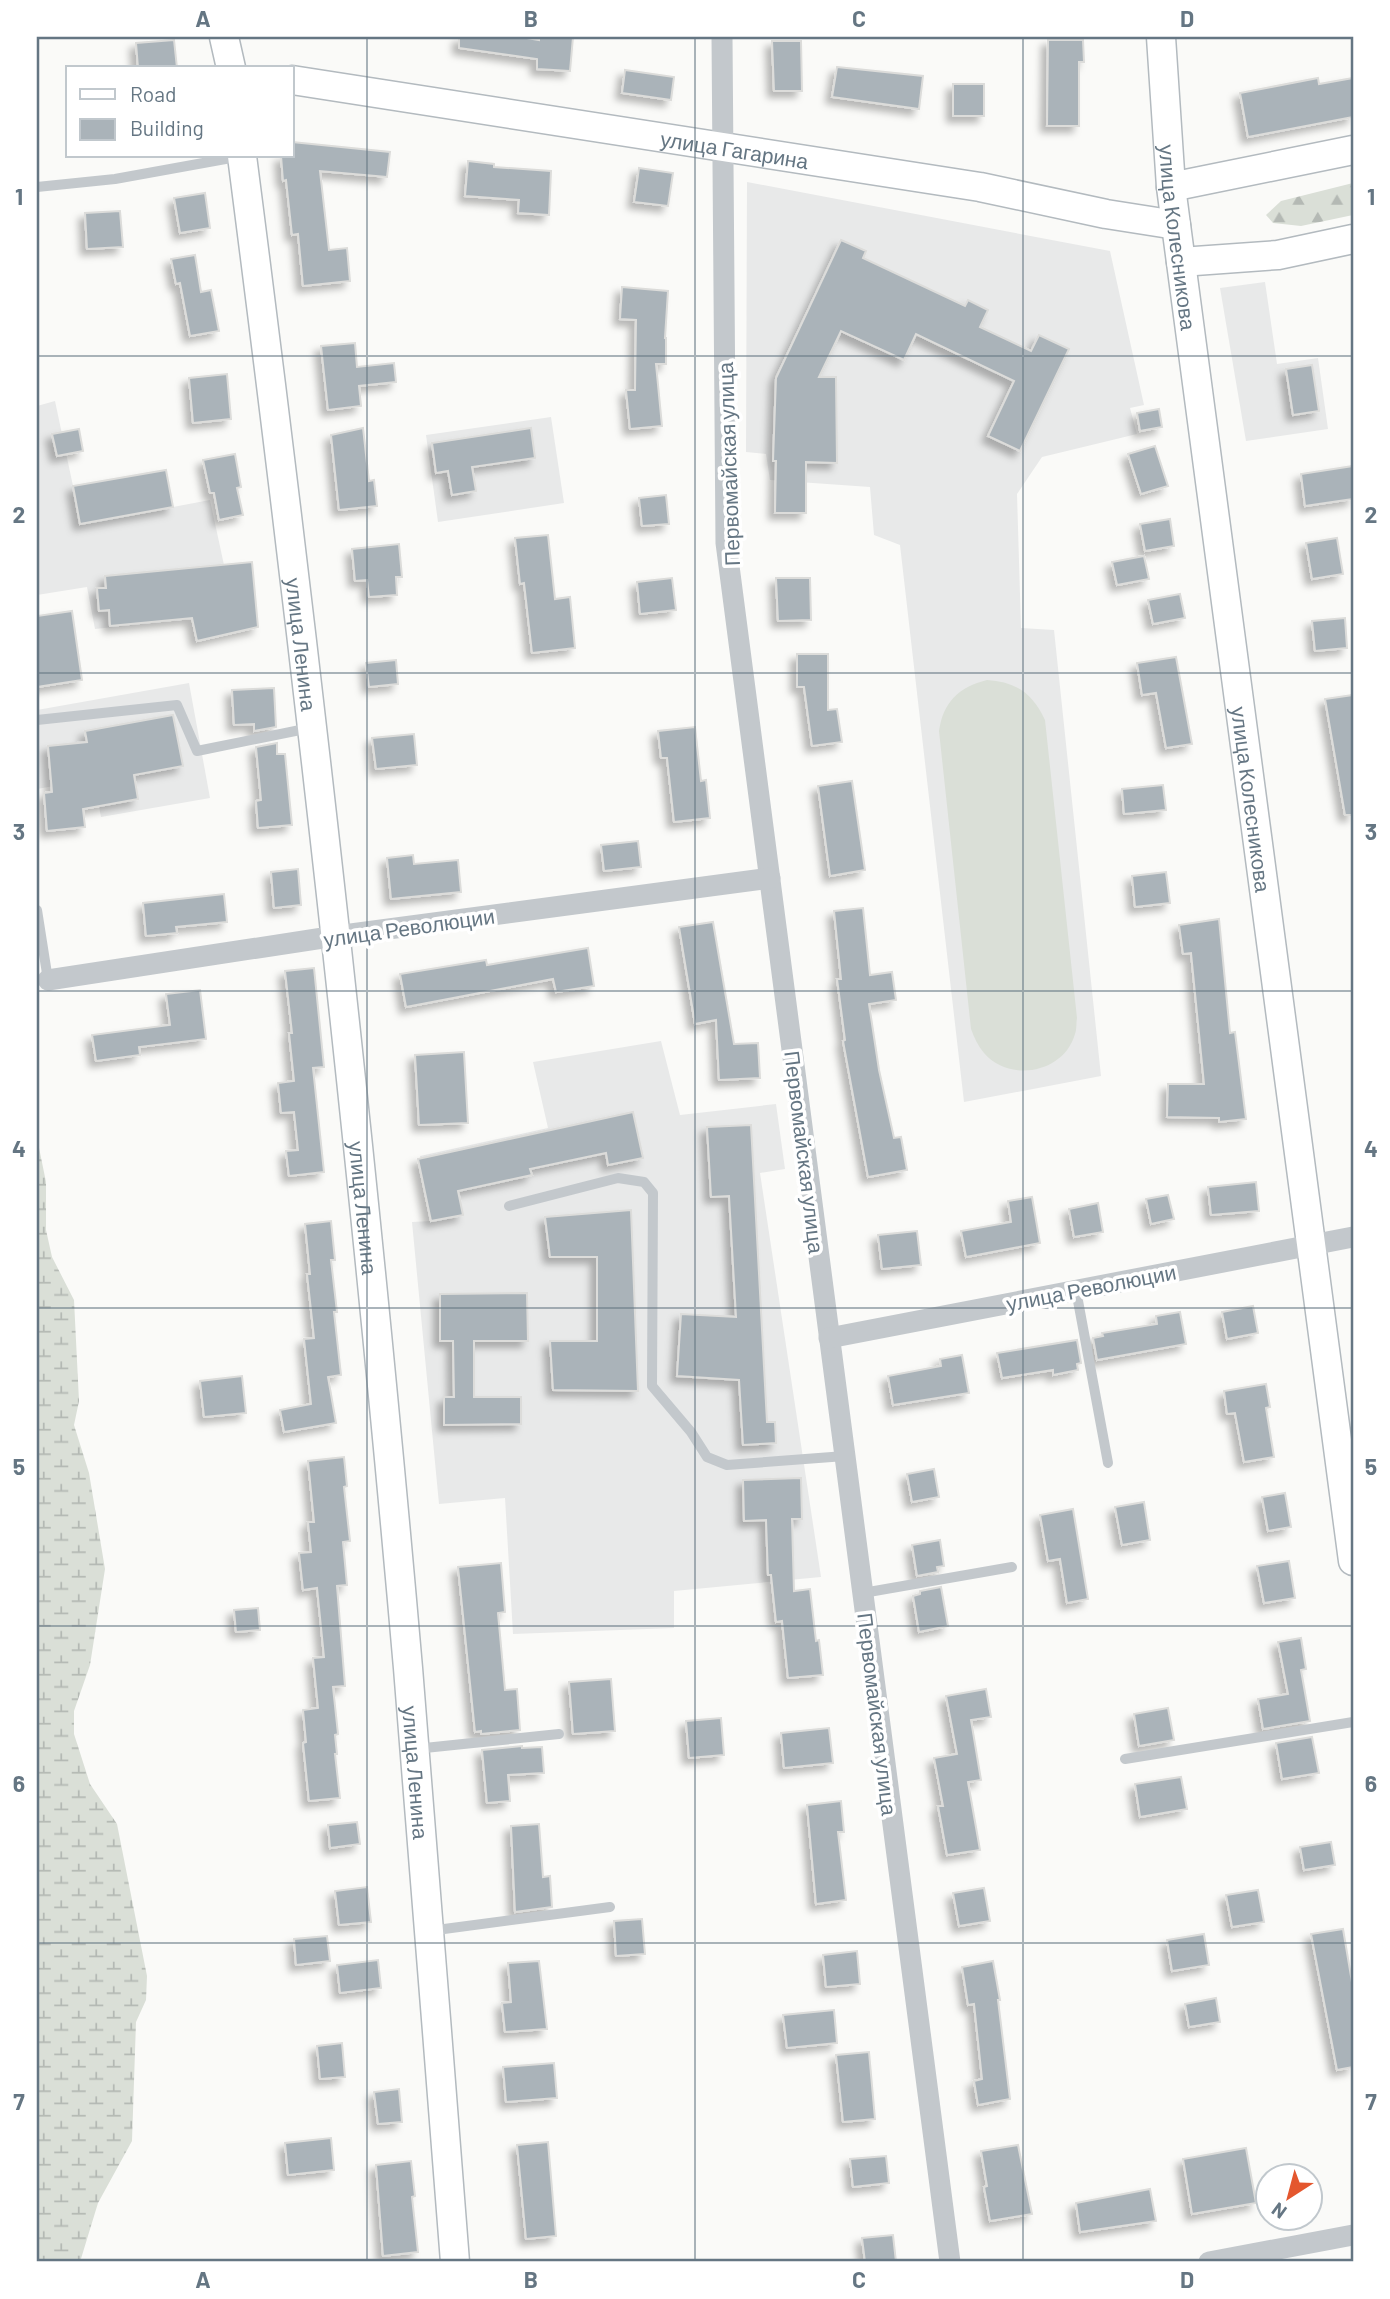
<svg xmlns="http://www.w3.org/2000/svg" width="1390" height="2299" font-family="Barlow,sans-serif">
<defs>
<pattern id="forest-firs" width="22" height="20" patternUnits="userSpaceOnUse" patternTransform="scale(1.75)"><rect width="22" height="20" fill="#dadfd7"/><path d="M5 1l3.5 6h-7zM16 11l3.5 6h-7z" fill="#b4b9b4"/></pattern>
<pattern id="wetland-marsh" width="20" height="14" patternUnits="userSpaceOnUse" patternTransform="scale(1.75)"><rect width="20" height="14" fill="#dadfd7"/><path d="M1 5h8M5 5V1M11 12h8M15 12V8" fill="none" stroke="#b4b9b4"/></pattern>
<filter id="shadow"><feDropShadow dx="-6" dy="6" stdDeviation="3.5" flood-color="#0004"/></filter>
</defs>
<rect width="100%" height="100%" fill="#fafaf8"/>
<g fill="#e8e9e9">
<path d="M747 182 1110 251 1144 405 1130 408 1137 434 1042 457 1017 494 1021 628 1054 630 1101 1076 964 1102 900 545 874 535 870 487 770 480 766 454 746 452Z"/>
<path d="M1265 282 1277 364 1318 358 1328 429 1246 441 1220 288Z"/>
<path d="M55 401 73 486 166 470 173 507 210 500 224 565 256 612 95 629 87 587 37 595V406Z"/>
<path d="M551 417 564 503 438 522 426 435Z"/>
<path d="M189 683 210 798 101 817 94 779 37 789V710Z"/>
<path d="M661 1041 680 1115 776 1104 785 1169 760 1173 821 1577 674 1591V1628L513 1634 505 1498 439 1504 412 1222 431 1221 420 1156 548 1128 533 1062Z"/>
</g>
<path fill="url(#forest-firs)" d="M1353 183V215L1301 226 1273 223 1266 215 1281 201Z"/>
<path fill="url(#wetland-marsh)" d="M37 1138 46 1182V1230L52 1257 74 1300 79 1401 74 1425 89 1473 105 1569 90 1665 74 1711V1734L90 1784 117 1824 147 1976 146 2000 136 2022 132 2141 98 2203 80 2262H37Z"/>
<path fill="#dadfd7" d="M987 680C1017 682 1033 694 1045 720L1077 1018C1076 1023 1077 1029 1075 1034 1064 1073 1010 1083 984 1053 978 1046 974 1037 971 1029L939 731C943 702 959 687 987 680Z"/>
<g fill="#aab3b9" stroke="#dcdcda" stroke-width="2" filter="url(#shadow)">
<path d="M459 37H521L539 40V37H573L570 71 537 69V59L459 48Z"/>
<path d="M174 40 177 68H138L136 43Z"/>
<path d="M1048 40H1083L1084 62H1079V126H1047Z"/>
<path d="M772 41H801L802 91H774Z"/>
<path d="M837 67 923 76 919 109 832 97Z"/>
<path d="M625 70 674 77 671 100 622 93Z"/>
<path d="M1318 78 1319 84 1353 78V117L1248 137 1240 93Z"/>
<rect x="953" y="84" width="31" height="32"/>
<path d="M292 142 390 152 387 177 320 171 329 250 347 248 350 281 303 286 298 234 292 235 286 180 283 181 281 156H292Z"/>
<path d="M468 161 494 164V167L551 171 549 215 518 213 519 200 465 196Z"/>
<path d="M639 168 673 173 668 206 634 202Z"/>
<path d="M205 193 210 228 180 233 174 198Z"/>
<path d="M120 211 123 247 87 249 85 213Z"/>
<path d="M841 240 866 251 863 258 965 306 968 300 988 310 980 327 1031 351 1039 335 1069 349 1020 451 988 436 1014 381 916 334 904 360 841 331 819 377H836L837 463 806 462V513H775L776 461H773L776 378Z"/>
<path d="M195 255 201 292 211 290 219 331 190 336 180 283 176 284 171 259Z"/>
<path d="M622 287 668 291 665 338H666V364H656L662 426 630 429 626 390H635L636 320 620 319Z"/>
<path d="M355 343 357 367 394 363 396 382 359 386 361 406 328 410 321 346Z"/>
<path d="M1312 365 1319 411 1293 415 1286 369Z"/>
<path d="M227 374 231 419 193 423 189 378Z"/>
<path d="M1159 409 1162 427 1140 431 1137 413Z"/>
<path d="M363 428 369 481 374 480 377 506 339 510 331 435Z"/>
<path d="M531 428 535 458 472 467 476 491 452 495 448 471 436 473 432 443Z"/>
<path d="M79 429 83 451 57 456 52 434Z"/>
<path d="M1155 446 1168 486 1141 494 1128 454Z"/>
<path d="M235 454 241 487 237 488 243 515 219 520 214 493H210L203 460Z"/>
<path d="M1353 466V499L1305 506 1301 474Z"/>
<path d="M166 470 173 507 80 524 73 486Z"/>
<path d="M666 495 669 524 642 526 639 498Z"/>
<path d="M1170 519 1174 546 1145 551 1140 524Z"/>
<path d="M548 535 555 599 570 597 575 648 532 653 524 583 520 584 515 538Z"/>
<path d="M1337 538 1343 574 1312 579 1306 543Z"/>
<path d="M399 544 402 577H396L397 595 369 597 367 580 355 581 352 549Z"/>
<path d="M1144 556 1149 579 1117 585 1112 562Z"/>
<path d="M252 562 258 627 197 641 192 618 110 626 109 610 99 611 97 588H106L105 576Z"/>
<path d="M672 578 676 610 640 614 637 582Z"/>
<path d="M776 578H810L811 620 778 621Z"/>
<path d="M1180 594 1185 618 1153 624 1148 600Z"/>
<path d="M72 611 82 680 37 687V616Z"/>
<path d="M1345 618 1347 648 1315 651 1312 621Z"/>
<path d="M797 654H828V710L837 709 842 742 812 746 804 687H797Z"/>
<path d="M1176 657 1192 744 1166 748 1156 693 1142 695 1137 663Z"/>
<path d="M396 660 398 684 369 687 366 663Z"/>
<path d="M274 688 276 727 254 731V724L234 725 232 690Z"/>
<path d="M1353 695V815H1345L1325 699Z"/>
<path d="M173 715 183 766 134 775 138 799 83 809 85 827 47 831 44 793 52 792 48 746 87 742 85 731Z"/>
<path d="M695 727 701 781 706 780 710 818 674 822 667 758H661L658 731Z"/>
<path d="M414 734 417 765 376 769 372 738Z"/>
<path d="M277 743V754H285L292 825 258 828 256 801 261 800 256 747Z"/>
<path d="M852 781 865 870 830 876 818 786Z"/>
<path d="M1163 785 1166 810 1124 814 1122 789Z"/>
<path d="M638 841 641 867 604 871 601 845Z"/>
<path d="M413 855 414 864 458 860 461 892 391 899 387 858Z"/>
<path d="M298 869 301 905 274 908 271 872Z"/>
<path d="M1166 872 1170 903 1135 907 1132 876Z"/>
<path d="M224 894 227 922 176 927 177 933 146 936 143 903Z"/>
<path d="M863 908 870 975 892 972 896 1000 869 1004 879 1070 894 1138 901 1137 907 1170 868 1177 843 1041 845 1040 837 979H841L834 911Z"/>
<path d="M1219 919 1230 1033 1235 1032 1246 1119 1219 1122V1118L1167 1117 1168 1084H1204L1191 953 1183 954 1179 925Z"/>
<path d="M713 922 734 1044 758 1043 760 1078 719 1080 716 1020 695 1024 679 927Z"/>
<path d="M588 948 594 986 556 992 553 979 406 1007 400 974 486 960 487 965Z"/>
<path d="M314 968 324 1067 313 1068 324 1172 289 1176 286 1151 298 1150 294 1112 281 1113 278 1083 294 1081 289 1033H292L285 971Z"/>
<path d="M200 990 206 1039 139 1047 140 1055 96 1061 92 1035 170 1025 166 994Z"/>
<path d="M464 1052 468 1123 419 1125 415 1055Z"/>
<path d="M633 1112 643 1158 608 1165 606 1153 530 1169 532 1175 458 1191 463 1215 431 1221 418 1159Z"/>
<path d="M751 1125 767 1422H775L776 1443 743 1445 739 1380 677 1376 681 1314 736 1317 729 1196 711 1197 707 1127Z"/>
<path d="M1256 1182 1259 1211 1211 1215 1208 1187Z"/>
<path d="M1168 1195 1174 1219 1151 1224 1146 1199Z"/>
<path d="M1032 1197 1040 1243 966 1257 961 1231 1011 1222 1008 1201Z"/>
<path d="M1098 1203 1103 1232 1074 1237 1069 1209Z"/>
<path d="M631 1210 638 1391 553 1390 550 1341H597V1257H550L545 1217Z"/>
<path d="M331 1221 335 1260H331L337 1312H334L341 1375 328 1377 336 1423 284 1432 280 1410 311 1404 304 1339 314 1338 307 1274H310L305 1224Z"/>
<path d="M917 1231 921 1265 882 1269 878 1235Z"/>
<path d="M527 1293 528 1341H474V1397H521V1424L444 1425V1397H454L453 1341H440V1294Z"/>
<path d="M1253 1306 1258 1333 1227 1339 1222 1312Z"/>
<path d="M1180 1312 1186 1344 1097 1360 1093 1338 1103 1336 1102 1333 1157 1324 1156 1316Z"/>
<path d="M1077 1340 1081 1363 1077 1364 1078 1370 1053 1375V1370L1002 1378 997 1353Z"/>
<path d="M962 1355 969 1393 893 1405 888 1376 941 1366 940 1359Z"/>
<path d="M242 1376 246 1413 204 1417 200 1381Z"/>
<path d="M1266 1384 1270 1407 1266 1408 1274 1457 1244 1462 1235 1413 1227 1414 1224 1391Z"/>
<path d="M344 1457 347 1486 344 1487 350 1541 343 1542 347 1585 337 1586 345 1686 333 1687 338 1734 335 1735 337 1754H335L340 1798 309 1801 303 1743 306 1742 303 1710 318 1708 313 1658 324 1657 317 1588 303 1590 299 1553 311 1552 308 1522H314L308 1461Z"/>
<path d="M934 1469 939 1497 912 1502 907 1474Z"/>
<path d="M801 1478 802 1519H792L794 1591 810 1589 816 1641 819 1640 823 1675 788 1678 782 1621 776 1622 771 1575H768L766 1520 744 1521 743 1480Z"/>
<path d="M1285 1493 1291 1527 1268 1531 1262 1497Z"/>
<path d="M1144 1502 1150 1540 1122 1545 1115 1507Z"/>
<path d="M1073 1509 1088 1599 1067 1603 1060 1559 1048 1561 1040 1515Z"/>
<path d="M940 1540 944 1566 937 1567 938 1572 917 1576 912 1545Z"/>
<path d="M1289 1561 1295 1598 1264 1603 1257 1566Z"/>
<path d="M501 1563 505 1612 498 1613 505 1690 517 1689 520 1730 481 1734V1731L475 1732 458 1567Z"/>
<path d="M941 1587 948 1626 919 1632 913 1596 920 1594V1591Z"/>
<path d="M258 1608 260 1630 236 1632 234 1610Z"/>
<path d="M1301 1638 1306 1669 1301 1670 1310 1721 1263 1729 1258 1699 1288 1694 1278 1642Z"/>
<path d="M611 1679 615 1731 573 1734 569 1682Z"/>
<path d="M986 1689 991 1717 971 1720 981 1780 968 1782 980 1850 947 1855 938 1806H943L934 1758 957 1754 946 1696Z"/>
<path d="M1168 1708 1174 1740 1139 1746 1134 1714Z"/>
<path d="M721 1718 724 1755 689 1758 686 1721Z"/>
<path d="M829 1728 833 1763 784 1768 781 1733Z"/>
<path d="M1312 1737 1319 1773 1282 1779 1276 1743Z"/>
<path d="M522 1746V1748L542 1747 544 1773 508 1775 510 1801 487 1803 482 1750Z"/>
<path d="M1181 1777 1187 1809 1140 1817 1135 1784Z"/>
<path d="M841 1801 844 1832H838L846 1900 816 1904 807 1805Z"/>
<path d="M357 1822 360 1844 330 1848 328 1825Z"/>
<path d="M539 1824 543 1877 550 1876 552 1907 515 1912 511 1826Z"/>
<path d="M1331 1842 1335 1865 1304 1870 1300 1847Z"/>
<path d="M367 1887 371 1922 339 1925 335 1891Z"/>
<path d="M984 1888 990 1921 959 1926 953 1893Z"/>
<path d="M1258 1890 1264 1922 1232 1927 1226 1895Z"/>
<path d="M642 1919 645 1954 616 1956 614 1921Z"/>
<path d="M1343 1929 1353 1988V2067L1337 2070 1311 1934Z"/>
<path d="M1204 1934 1209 1965 1172 1971 1167 1940Z"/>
<path d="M327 1936 330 1961 296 1965 294 1939Z"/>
<path d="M857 1951 860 1984 826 1987 823 1955Z"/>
<path d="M378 1960 381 1988 340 1993 337 1965Z"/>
<path d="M539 1961 547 2029 505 2032 502 2003 511 2002 508 1963Z"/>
<path d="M993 1961 1000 2000H998L1010 2099 978 2105 974 2081 982 2079 974 2004 968 2005 962 1967Z"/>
<path d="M1216 1998 1220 2022 1189 2027 1185 2004Z"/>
<path d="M834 2010 837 2043 787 2048 783 2015Z"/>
<path d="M342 2043 345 2077 320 2079 317 2046Z"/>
<path d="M869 2052 875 2119 843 2122 836 2055Z"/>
<path d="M554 2063 557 2098 506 2102 503 2067Z"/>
<path d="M399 2089 402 2122 378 2124 374 2092Z"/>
<path d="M331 2138 334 2170 288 2175 285 2143Z"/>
<path d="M548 2142 556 2236 526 2239 517 2145Z"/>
<path d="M1018 2145 1032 2214 990 2221 984 2187 987 2186 981 2151Z"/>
<path d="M1246 2148 1256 2203 1192 2214 1183 2159Z"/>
<path d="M886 2156 889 2183 853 2187 850 2159Z"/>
<path d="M411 2161 415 2196 412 2197 418 2252 383 2256 376 2165Z"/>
<path d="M1150 2189 1156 2221 1080 2232 1076 2203Z"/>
<path d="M893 2235 896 2262H865L862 2238Z"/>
</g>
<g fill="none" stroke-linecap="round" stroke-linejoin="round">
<defs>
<g id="secondary">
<path d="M224 37 231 68"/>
<path id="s1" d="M1161 37 1171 187 1353 1561"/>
<path id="s2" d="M292 80 980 187 1106 214 1176 225"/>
<path id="s3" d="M242 156C307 659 364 1163 408 1668 425 1866 439 2064 455 2262"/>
<path d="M1171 187 1353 150"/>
<path d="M1181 262 1278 255 1353 239"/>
</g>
</defs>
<use href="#secondary" stroke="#b3babf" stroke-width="31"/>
<g stroke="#c3c8cc" stroke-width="10">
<path d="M37 187 115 179 242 156"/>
<path d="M37 720 177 705 197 751 310 728"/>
<path d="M37 910 48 980"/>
<path d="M509 1206 618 1178 644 1182 653 1193 652 1386 691 1432 707 1457 727 1465 845 1456"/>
<path d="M1076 1290 1108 1463"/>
<path d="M863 1593 1012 1567"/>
<path d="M415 1749 559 1734"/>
<path d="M1125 1759 1353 1722"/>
<path d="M429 1931 610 1907"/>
</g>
<g stroke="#c3c8cc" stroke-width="21">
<path d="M722 37 726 543 950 2262"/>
<path d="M48 980 336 936 770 878"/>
<path d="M829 1338 1353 1237"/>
<path d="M1209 2262 1353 2235"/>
</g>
<use href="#secondary" stroke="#fff" stroke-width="28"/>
</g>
<path fill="none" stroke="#657683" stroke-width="2" stroke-opacity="0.55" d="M367 37V2262M695 37V2262M1023 37V2262M37 356H1353M37 673H1353M37 991H1353M37 1308H1353M37 1626H1353M37 1943H1353"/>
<g text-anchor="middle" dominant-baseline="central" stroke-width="7" stroke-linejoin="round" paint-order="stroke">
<g font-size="21" fill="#657683" stroke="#fff">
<text stroke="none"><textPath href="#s2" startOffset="448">улица Гагарина</textPath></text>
<text stroke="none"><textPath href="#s1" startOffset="201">улица Колесникова</textPath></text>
<text transform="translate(728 464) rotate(-92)">Первомайская улица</text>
<text stroke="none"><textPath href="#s3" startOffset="492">улица Ленина</textPath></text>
<text stroke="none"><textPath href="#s1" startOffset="768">улица Колесникова</textPath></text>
<text transform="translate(409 927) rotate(-8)">улица Революции</text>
<text transform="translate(805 1152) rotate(83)">Первомайская улица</text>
<text stroke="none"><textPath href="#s3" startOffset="1059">улица Ленина</textPath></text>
<text transform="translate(1091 1287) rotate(-11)">улица Революции</text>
<text transform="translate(878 1714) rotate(83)">Первомайская улица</text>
<text stroke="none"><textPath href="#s3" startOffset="1626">улица Ленина</textPath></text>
</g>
</g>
<rect width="1390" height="2299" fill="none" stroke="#ffffff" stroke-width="77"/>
<rect x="66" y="66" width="228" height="91" fill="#ffffff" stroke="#c1c8cd" stroke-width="2"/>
<rect x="80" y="89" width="35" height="10" fill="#ffffff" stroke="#c1c8cd" stroke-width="2"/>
<text x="130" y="102" font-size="21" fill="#657683">Road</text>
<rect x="80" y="119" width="35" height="21" fill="#aab3b9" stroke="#c1c8cd" stroke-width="2"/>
<text x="130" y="136" font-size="21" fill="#657683">Building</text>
<g transform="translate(1289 2197) rotate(216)"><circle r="33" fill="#ffffff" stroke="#c1c8cd" stroke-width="2"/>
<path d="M0-5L12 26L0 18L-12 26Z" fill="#e4572e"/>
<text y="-10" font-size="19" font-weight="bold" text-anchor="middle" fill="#657683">N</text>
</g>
<rect x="38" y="38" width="1314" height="2222" fill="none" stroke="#657683" stroke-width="2.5"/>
<g font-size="23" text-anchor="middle" font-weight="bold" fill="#657683">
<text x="203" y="27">A</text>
<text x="531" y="27">B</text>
<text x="859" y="27">C</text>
<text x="1187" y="27">D</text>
<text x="19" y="205">1</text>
<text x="1371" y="205">1</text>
<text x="19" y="523">2</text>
<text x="1371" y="523">2</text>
<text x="19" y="840">3</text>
<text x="1371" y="840">3</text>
<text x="19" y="1157">4</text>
<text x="1371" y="1157">4</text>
<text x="19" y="1475">5</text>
<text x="1371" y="1475">5</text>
<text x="19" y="1792">6</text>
<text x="1371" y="1792">6</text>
<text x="19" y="2110">7</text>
<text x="1371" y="2110">7</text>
<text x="203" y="2288">A</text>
<text x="531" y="2288">B</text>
<text x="859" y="2288">C</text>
<text x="1187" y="2288">D</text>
</g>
</svg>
